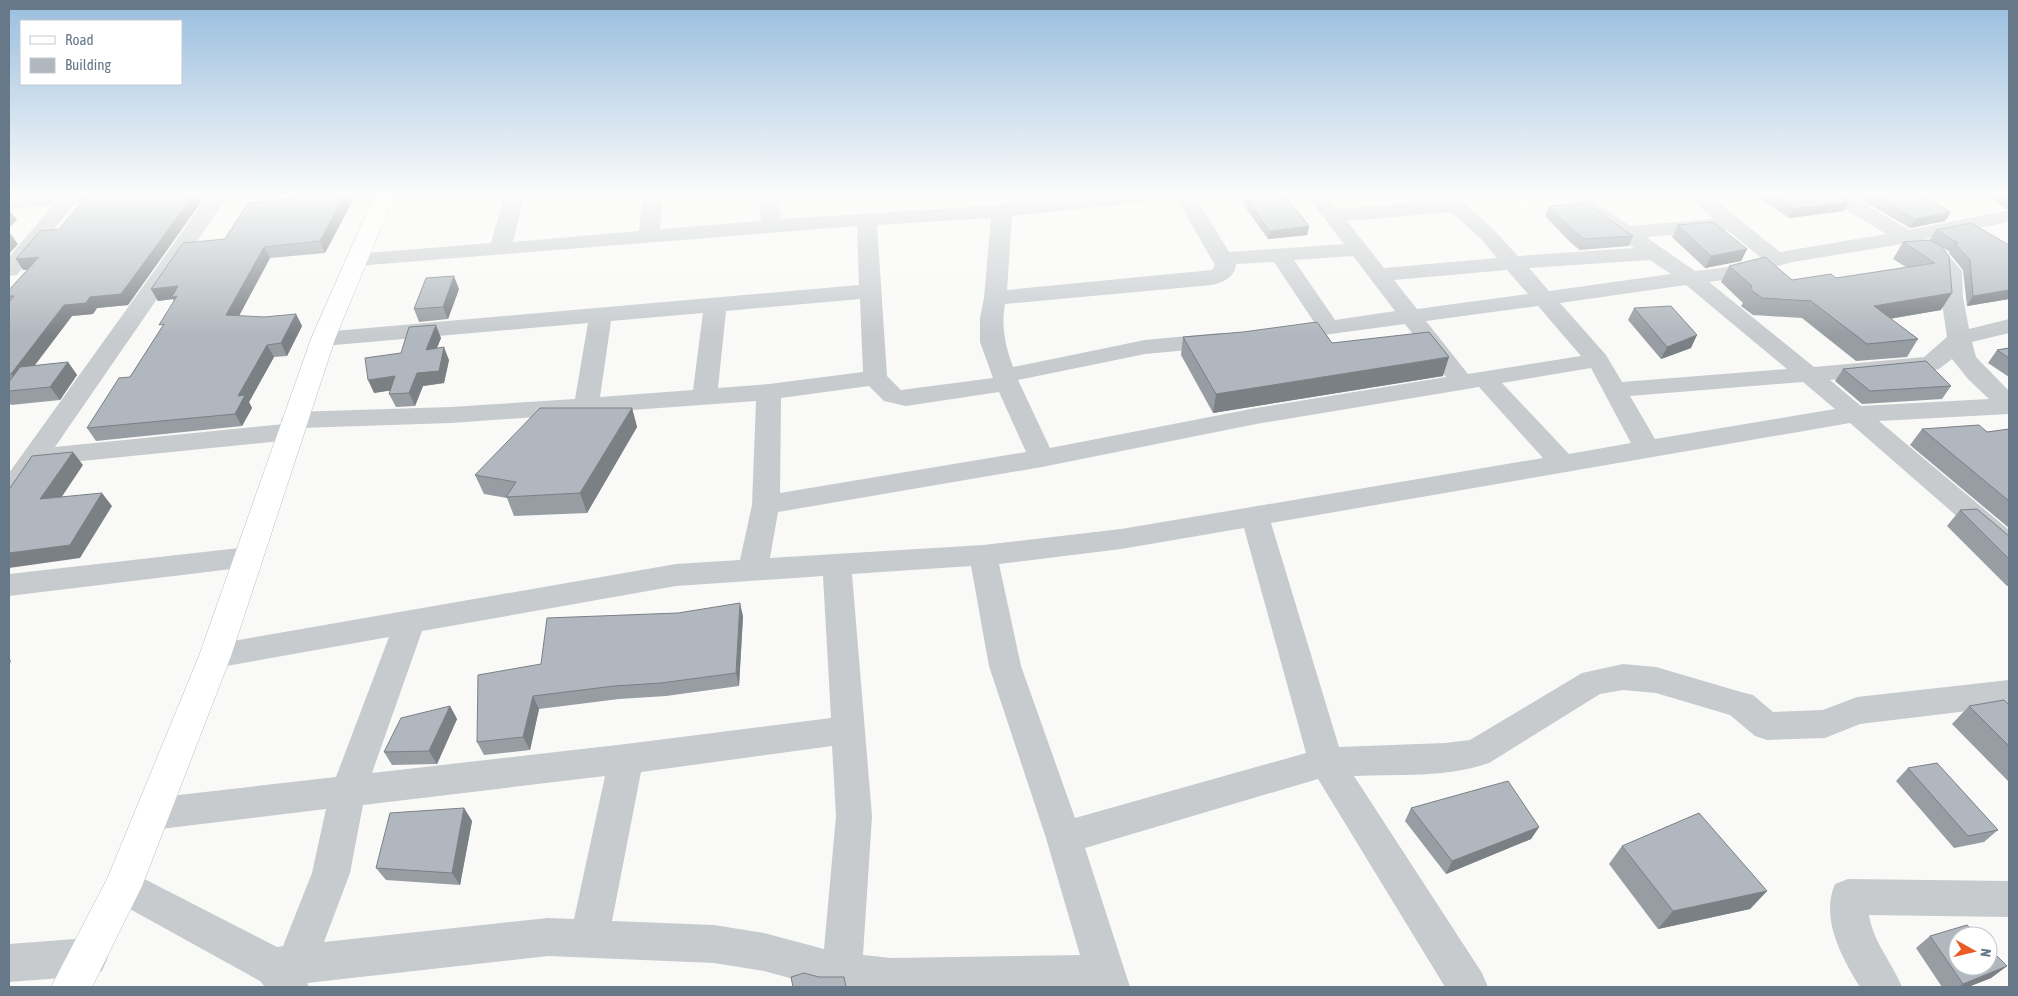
<svg xmlns="http://www.w3.org/2000/svg" width="2018" height="996" font-family="'Asap Condensed',sans-serif">
<rect width="100%" height="100%" fill="#f9f9f7"/>
<g fill="none" stroke-linecap="round" stroke-linejoin="round">
<defs>
<path id="secondary" d="M374 196H394L335 339 231 656 142 886 92 987H51L108 877 199 656 311 339Z"/>
</defs>
<use href="#secondary" stroke="#b9bec3" stroke-width="1"/>
<g fill="#c7cbce" fill-rule="evenodd">
<path d="M19 196H102L99 200 75 203 17 275 9 276V257L53 205 9 209V197Z"/>
<path d="M208 196H228L55 447 284 424 281 420 285 414 294 412 451 407 575 399 588 323 323 346 315 344 311 339 315 334 323 332 859 285 857 226 356 266 348 265 345 260 348 255 356 254 491 243 504 196H524L513 242 639 231 643 196H663L660 229 761 221 759 196H779L781 219 972 207 1095 196H1154L1151 200 1144 202 1012 216 1007 290 1212 270 1215 265 1175 196H1195L1229 252 1344 244 1307 196H1327L1338 209 1439 201 1435 196H1457L1494 230 1518 256 1634 248 1567 200 1564 196H1587L1630 226 1713 219 1689 196H1710L1780 252 1886 234 1830 200 1827 196H1851L1909 230 2009 210V222L1924 239 1946 253 1962 271 1963 297 1969 329 2009 319V333L1972 342 1976 357 2009 391V414L1879 421 2009 530V556L1999 553 1850 423 1271 523 1339 747 1445 743 1470 740 1582 673 1623 664 1656 667 1741 692 1753 695 1773 712 1823 710 1857 697 2009 680V706L1860 724 1825 738 1767 740 1755 736 1730 715 1656 693 1623 690 1600 694 1489 763C1447 778 1398 774 1354 776L1482 973 1488 987H1445L1318 779 1085 848 1130 987H822L764 971 714 963 548 956 307 983 309 987H265L260 981 110 898 104 886 110 874 123 868 277 947 283 946 312 873 326 809 152 830 139 825 134 814 139 803 152 798 336 777 389 637 215 668 204 665 199 656 204 647 215 644 676 564 740 560 752 505 756 401 451 423 300 428 303 432 299 438 290 440 42 465 19 500 9 502V473ZM1451 212 1480 238 1497 258 1384 268 1347 221ZM991 218 984 298 980 318V342L993 378 901 390 887 376 877 225ZM1727 230 1761 258 1729 267 1695 271 1646 237ZM1902 244 1932 261 1940 272 1941 297 1947 337 1924 357 1814 367 1709 282 1730 279 1793 262ZM1353 256 1395 311 1335 320 1294 260ZM1650 260 1671 274 1549 291 1529 268ZM1274 262 1314 322 1278 328 1274 333 1278 338 1286 340 1405 324 1446 377 1256 408 1050 448 1018 380 1145 354 1221 347 1229 345 1233 340 1229 335 1221 333 1145 340 1013 367C1005 345 1001 327 1005 304L1212 285C1224 282 1235 277 1236 264ZM1507 270 1528 294 1417 309 1394 280ZM1686 285 1787 369 1622 382 1606 355 1560 303ZM860 299 863 372 769 384 718 388 726 311ZM1538 306 1581 356 1468 374 1426 321ZM703 313 693 390 600 397 611 321ZM1952 359 1968 379 1989 399 1861 406 1830 380 1931 371 1939 369ZM1591 368 1631 443 1569 454 1502 383ZM1803 382 1835 409 1655 439 1630 396ZM869 386 884 401 906 406 999 392 1026 452 780 493 781 398ZM1479 387 1543 458 1121 529 983 545 770 558 778 512 1042 467 1256 424ZM1244 528 1306 753 1075 818 1021 666 999 564 1121 549ZM971 566 989 666 1046 838 1080 955 891 958 863 955 872 816 852 574ZM823 576 831 718 626 744 372 773 422 631 676 586ZM832 746 836 816 824 949 764 933 714 925 612 921 641 772ZM605 776 574 919 548 918 324 942 350 873 363 805Z"/>
<path d="M248 547 258 550 263 557 258 564 248 567 9 596V574Z"/>
<path d="M1848 879 2009 881V917L1869 915C1873 942 1892 962 1902 987H1860C1842 958 1820 918 1835 884Z"/>
<path d="M88 938 102 943 108 957 102 971 88 976 9 982V944Z"/>
</g>
<use href="#secondary" fill="#fff" fill-rule="evenodd"/>
</g>
<g fill="#979da3">
<path d="M292 196H355L325 253 270 258 239 316 264 317 296 314 302 326 287 356 274 357 249 402 252 408 242 426 96 441 87 428 130 377 161 329 174 301 173 299 158 301 151 289 225 239 291 199Z"/>
<path d="M1244 196H1285L1309 226 1307 235 1268 239 1243 204Z"/>
<path d="M1757 196H1840L1849 202 1844 211 1789 218Z"/>
<path d="M1855 196H1923L1951 212 1945 221 1910 228Z"/>
<path d="M1989 196H2009V209H2006Z"/>
<path d="M201 202 128 305 97 308 93 314 72 316 34 366 68 362 77 375 60 400 11 405 9 402V290L27 270H23L59 229Z"/>
<path d="M1549 206 1633 236 1629 246 1580 250 1571 243 1545 216Z"/>
<path d="M1678 225 1747 249 1741 261 1705 268 1672 237Z"/>
<path d="M1936 230 2009 245V299L1967 306 1963 270 1949 253 1950 252 1943 248 1941 310 1890 319 1918 339 1907 357 1856 361 1802 318 1753 315 1741 306 1743 303 1721 282 1729 266 1792 280 1836 278 1906 267 1893 259 1903 242 1930 240Z"/>
<path d="M459 289 448 319 419 322 414 309Z"/>
<path d="M1634 308 1691 348 1661 359 1628 320Z"/>
<path d="M1183 337 1332 343 1443 376 1213 413 1181 355Z"/>
<path d="M441 338 437 348 449 360 444 383 423 386 415 406 396 407 389 394 391 390 374 393 401 353Z"/>
<path d="M2009 348V377L1988 363 1997 350Z"/>
<path d="M1843 369 1951 386 1942 399 1862 404 1835 381Z"/>
<path d="M632 408 637 427 587 513 514 516 507 498 484 494 475 475Z"/>
<path d="M1922 429 1987 432 2009 429V528L1910 445Z"/>
<path d="M1960 510 2009 536V586H2007L1947 526Z"/>
<path d="M743 616 739 686 666 696 619 699 539 709 530 750 484 755 477 742 541 664Z"/>
<path d="M2008 704H2009V782L1952 724 1969 706Z"/>
<path d="M450 706 457 719 437 764 392 765 384 752Z"/>
<path d="M1908 768 1998 830 1984 842 1954 848 1896 781Z"/>
<path d="M464 808 472 821 460 885 386 880 376 868Z"/>
<path d="M1411 808 1539 827 1531 839 1446 874 1405 821Z"/>
<path d="M1622 846 1767 891 1750 909 1658 929 1609 864Z"/>
<path d="M1930 936 2007 966 1991 978 1968 987H1942L1916 948Z"/>
</g>
<g fill="#7b8085">
<path d="M188 196H198L201 202 128 305 97 308 93 314 72 316 20 385 11 374 64 305 90 297Z"/>
<path d="M344 196H355L325 253 320 241Z"/>
<path d="M1849 202 1844 211 1789 218 1793 209Z"/>
<path d="M9 209 17 220 9 228Z"/>
<path d="M1951 212 1945 221 1910 228 1915 219Z"/>
<path d="M1309 226 1307 235 1268 239 1269 231Z"/>
<path d="M10 233 18 244 9 254V234Z"/>
<path d="M264 247 270 258 233 327 226 315Z"/>
<path d="M1747 249 1741 261 1705 268 1711 256Z"/>
<path d="M39 257 46 268 23 270 16 259Z"/>
<path d="M454 276 459 289 448 319 443 307Z"/>
<path d="M178 286 179 309 173 299 158 301 151 289Z"/>
<path d="M2009 290V299L1967 306 1973 296Z"/>
<path d="M1952 293 1941 310 1863 323 1874 306Z"/>
<path d="M296 314 302 326 287 356 281 343Z"/>
<path d="M436 325 441 338 431 362 426 350Z"/>
<path d="M1697 335 1691 348 1661 359 1667 347Z"/>
<path d="M267 345 274 357 249 402 252 408 242 426 235 414 238 396Z"/>
<path d="M444 347 449 360 444 383 423 386 415 406 409 393 417 373Z"/>
<path d="M1449 357 1443 376 1213 413 1216 394Z"/>
<path d="M68 362 77 375 60 400 50 387Z"/>
<path d="M395 376 401 389 374 393 368 380Z"/>
<path d="M632 408 637 427 587 513 580 493Z"/>
<path d="M73 452 83 465 51 513 40 499Z"/>
<path d="M102 493 112 506 80 558 9 568V553Z"/>
<path d="M740 603 743 616 739 686 736 673Z"/>
<path d="M9 658 11 661 9 665Z"/>
<path d="M533 696 539 709 530 750 523 737Z"/>
<path d="M450 706 457 719 437 764 429 751Z"/>
<path d="M464 808 472 821 460 885 452 873Z"/>
<path d="M1539 827 1531 839 1446 874 1452 861Z"/>
<path d="M1767 891 1750 909 1658 929 1673 911Z"/>
<path d="M2007 966 1991 978 1968 987H1958L1963 984Z"/>
</g>
<g fill="#b0b7be" stroke="#7b8085">
<path d="M87 196H193L121 294 90 297 86 303 64 305 11 374H9V302L14 296H9V290L39 257 16 259 40 231 59 229Z"/>
<path d="M292 196H344L320 241 264 247 226 315 264 317 296 314 281 343 267 345 238 396 245 395 235 414 87 428 119 378 130 377 164 324 159 325 177 296 172 297 178 286 151 289 183 243 225 239 248 203 291 199Z"/>
<path d="M1245 196H1285L1309 226 1269 231Z"/>
<path d="M1774 196H1840L1849 202 1793 209Z"/>
<path d="M1875 196H1923L1951 212 1915 219Z"/>
<path d="M1586 203 1633 236 1584 239 1575 232 1549 206Z"/>
<path d="M1713 222 1747 249 1711 256 1678 225Z"/>
<path d="M1971 223 2009 245V290L1973 296 1970 260 1955 244 1958 243 1936 230Z"/>
<path d="M1930 240 1941 246 1949 256 1952 293 1874 306 1918 339 1867 344 1811 301 1762 298 1750 289 1752 286 1729 266 1765 257 1792 280 1831 274 1836 278 1935 263 1903 242Z"/>
<path d="M454 276 443 307 414 309 426 278Z"/>
<path d="M1671 306 1697 335 1667 347 1634 308Z"/>
<path d="M1317 322 1332 343 1429 332 1449 357 1216 394 1183 337 1243 332Z"/>
<path d="M436 325 426 350 444 347 439 371 417 373 409 393 389 394 395 376 368 380 365 358 401 353 409 327Z"/>
<path d="M2009 348V358L1997 350Z"/>
<path d="M1926 361 1951 386 1870 391 1843 369Z"/>
<path d="M68 362 50 387 9 391V382L20 367Z"/>
<path d="M540 408H632L580 493 506 497 516 482 475 475Z"/>
<path d="M1979 425 1987 432 2009 429V501L1922 429Z"/>
<path d="M73 452 40 499 102 493 70 545 9 553V488H10L32 456Z"/>
<path d="M1977 509 2009 536V559L1960 510Z"/>
<path d="M740 603 736 673 661 683 614 686 533 696 523 737 477 742 478 675 541 664 547 618 678 613Z"/>
<path d="M2004 700 2008 704H2009V746L1969 706Z"/>
<path d="M450 706 429 751 384 752 401 718Z"/>
<path d="M1937 763 1998 830 1968 836 1908 768Z"/>
<path d="M1508 781 1539 827 1452 861 1411 808Z"/>
<path d="M464 808 452 873 376 868 390 813Z"/>
<path d="M1699 813 1767 891 1673 911 1622 846Z"/>
<path d="M1967 925 1978 936H1958V966H1988V947L2007 966 1963 984 1930 936Z"/>
<path d="M804 973 819 977H844L846 987H793L791 977Z"/>
</g>
<linearGradient id="sky" x2="0" y2="1"><stop stop-color="#98bdde"/><stop offset="0.58" stop-color="#fcfcfb"/><stop offset="1" stop-color="#fcfcfb" stop-opacity="0"/></linearGradient>
<rect width="2018" height="336" fill="url(#sky)"/>
<rect width="2018" height="996" fill="none" stroke="#677889" stroke-width="20"/>
<rect x="20" y="20" width="162" height="65" fill="#ffffff" stroke="#c2c9d0"/>
<rect x="30" y="36" width="25" height="8" fill="#ffffff" stroke="#c2c9d0"/>
<text x="65" y="45" font-size="15" fill="#677889">Road</text>
<rect x="30" y="58" width="25" height="15" fill="#b0b7be" stroke="#c2c9d0"/>
<text x="65" y="70" font-size="15" fill="#677889">Building</text>
<g transform="translate(1973 951) rotate(98)"><circle r="24" fill="#ffffff" stroke="#c2c9d0"/>
<path d="M0-4L9 19L0 12L-9 19Z" fill="#ea5c25"/>
<text y="-8" font-size="14" font-weight="bold" text-anchor="middle" fill="#677889">N</text>
</g>
</svg>
